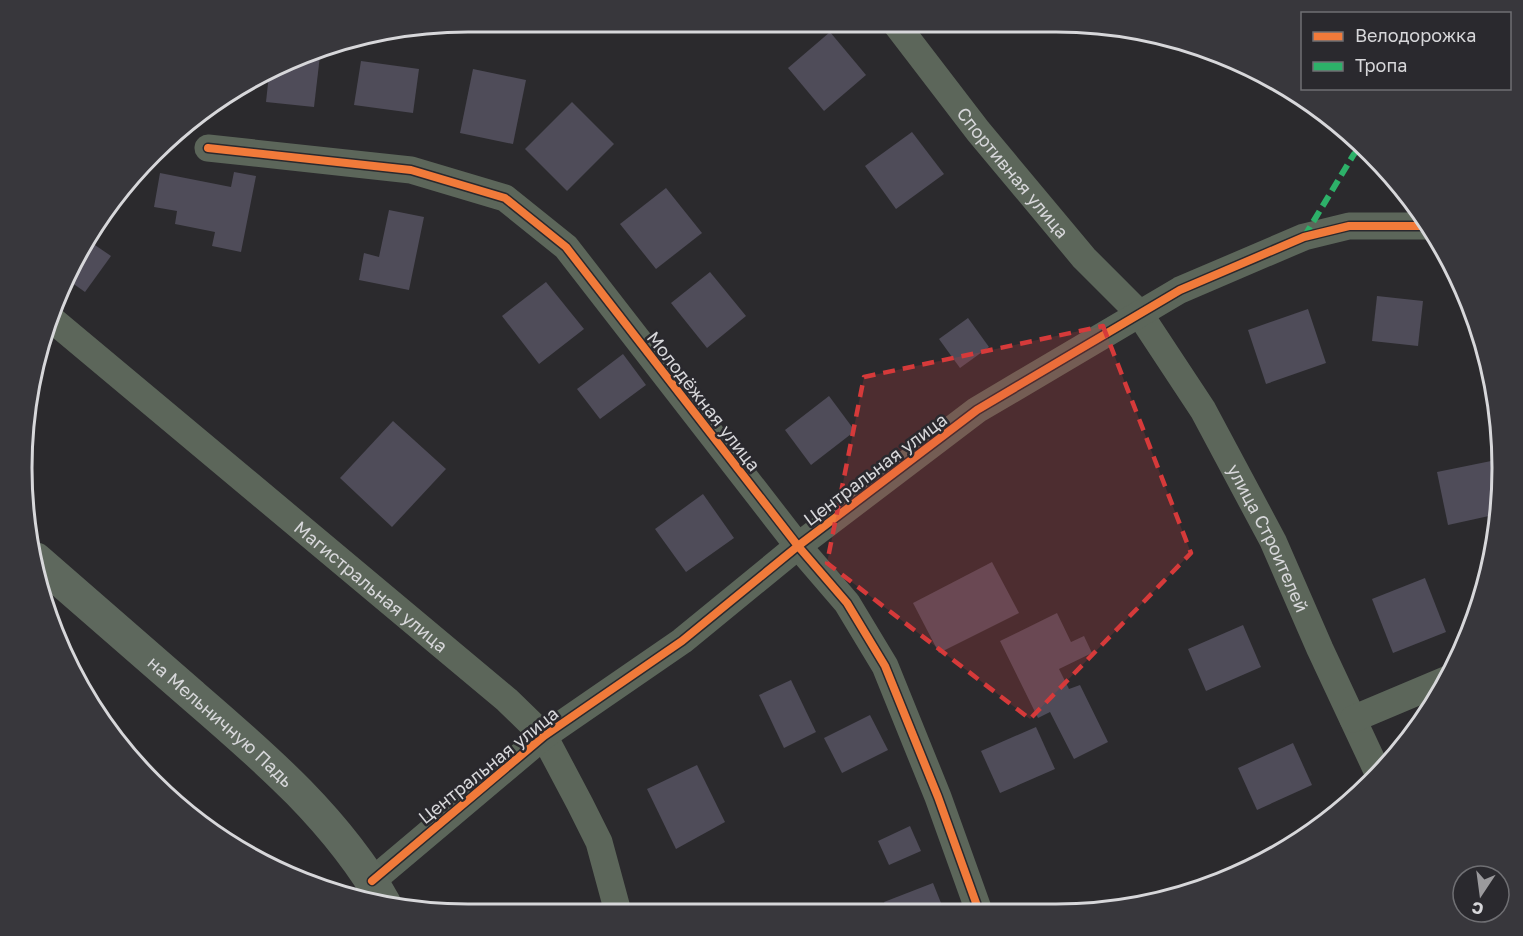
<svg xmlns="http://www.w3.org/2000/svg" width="1523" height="936" font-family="'Golos Text',sans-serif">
<rect width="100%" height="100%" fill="#2b2a2d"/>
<g fill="#4f4c59">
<path d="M760 23H780L768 33Z"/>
<path d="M830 32 866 75 824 111 788 68Z"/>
<path d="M321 47 314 107 266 102 269 74Z"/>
<path d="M361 61 419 69 413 113 354 105Z"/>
<path d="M473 69 526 80 513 144 460 133Z"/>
<path d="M572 102 614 144 567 191 525 149Z"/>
<path d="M912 132 944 174 896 209 865 166Z"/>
<path d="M234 172 256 176 241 252 212 246 215 232 175 224 177 211 154 207 160 173 231 187Z"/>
<path d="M666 188 702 233 656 269 620 224Z"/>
<path d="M389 210 424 217 409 290 359 280 364 253 379 257Z"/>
<path d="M89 241 111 256 85 292 68 280Z"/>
<path d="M710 272 746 316 707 348 671 303Z"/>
<path d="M546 282 584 329 539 364 502 316Z"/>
<path d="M1377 296 1423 301 1418 346 1372 341Z"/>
<path d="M1308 309 1326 363 1266 384 1248 330Z"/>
<path d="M968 318 989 347 960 368 939 339Z"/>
<path d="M623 354 646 385 600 419 577 389Z"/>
<path d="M829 396 855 431 811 465 785 430Z"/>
<path d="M393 421 446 469 392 527 340 478Z"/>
<path d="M1496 460 1501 482V497L1498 514 1448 525 1437 472Z"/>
<path d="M703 494 734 538 686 572 655 529Z"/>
<path d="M992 562 1019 613 939 653 913 603Z"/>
<path d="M1425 578 1446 632 1393 653 1372 599Z"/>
<path d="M1057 613 1071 642 1084 636 1092 653 1059 669 1069 689 1080 685 1108 742 1074 759 1050 712 1038 718 1000 641Z"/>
<path d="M1243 625 1261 667 1206 691 1188 649Z"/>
<path d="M791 680 816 732 784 748 759 695Z"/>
<path d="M870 715 888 750 842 773 824 738Z"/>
<path d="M1036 727 1055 769 1000 793 981 751Z"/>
<path d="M1293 743 1312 785 1257 810 1238 768Z"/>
<path d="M697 765 725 822 676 849 647 789Z"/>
<path d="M910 826 921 851 889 865 878 841Z"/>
<path d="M933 883 945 913H889L884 902Z"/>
</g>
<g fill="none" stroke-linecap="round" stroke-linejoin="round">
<g stroke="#5c665a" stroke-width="27">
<path id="s1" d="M896 24 978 131 1084 258 1139 313 1203 410 1273 541 1320 649 1378 773"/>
<path d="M208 148 411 170 505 198 566 247 798 546 847 603 885 666 938 797 980 914"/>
<path id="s2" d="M49 317 507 700 544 736 580 804 599 842 618 912"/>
<path d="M1353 719 1448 679"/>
<path d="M372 881 544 736 682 641 798 546 977 410 1180 290 1304 237 1349 226H1429"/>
</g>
<path stroke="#5e685d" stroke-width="33" id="s3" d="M36 559C88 604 139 649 191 694 263 756 338 820 385 904"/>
<path stroke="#2db169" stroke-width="6" stroke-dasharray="12 6" stroke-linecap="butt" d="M1304 237 1354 154 1363 147"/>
<defs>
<g id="cycleway">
<path d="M208 148 411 170 505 198 566 247 798 546 847 603 885 666 938 797 980 914"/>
<path d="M372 881 544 736 682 641 798 546 977 410 1180 290 1304 237 1349 226H1429"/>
</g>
</defs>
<use href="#cycleway" stroke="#2a292e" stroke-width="11"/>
<use href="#cycleway" stroke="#f17a3a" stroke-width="8"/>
</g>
<path fill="#d63a3a" fill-opacity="0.2" stroke="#d63a3a" stroke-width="4.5" stroke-dasharray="12 8" stroke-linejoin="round" d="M1103 326 1191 553 1030 719 827 563 864 377Z"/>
<g text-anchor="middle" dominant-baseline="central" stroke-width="5" stroke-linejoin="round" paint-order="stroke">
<g font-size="18" fill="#d7d7da" stroke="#2a292e">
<text stroke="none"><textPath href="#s1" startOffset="189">Спортивная улица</textPath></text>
<text transform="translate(704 401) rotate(52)">Молодёжная улица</text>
<text transform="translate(875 469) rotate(-37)">Центральная улица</text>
<text stroke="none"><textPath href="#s1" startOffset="638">улица Строителей</textPath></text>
<text stroke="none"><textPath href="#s2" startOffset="420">Магистральная улица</textPath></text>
<text stroke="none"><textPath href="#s3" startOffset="246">на Мельничную Падь</textPath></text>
<text transform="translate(488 765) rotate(-39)">Центральная улица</text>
</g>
</g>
<path d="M0 0H1523V936H0ZM468 32H1056A436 436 0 0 1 1492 468V468A436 436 0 0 1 1056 904H468A436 436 0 0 1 32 468V468A436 436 0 0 1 468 32Z" fill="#38373c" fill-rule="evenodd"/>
<path fill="none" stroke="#d7d7da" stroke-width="3" d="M468 32H1056A436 436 0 0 1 1492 468V468A436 436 0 0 1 1056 904H468A436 436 0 0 1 32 468V468A436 436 0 0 1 468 32Z"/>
<rect x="1301" y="12" width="210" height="78" fill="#2a292e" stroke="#6f6f73" stroke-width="1.5"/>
<rect x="1313" y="32" width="30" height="9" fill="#f17a3a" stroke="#6f6f73" stroke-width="1.5"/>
<text x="1355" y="42" font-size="18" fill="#d7d7da">Велодорожка</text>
<rect x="1313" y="62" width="30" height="9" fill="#2db169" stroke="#6f6f73" stroke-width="1.5"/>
<text x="1355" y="72" font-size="18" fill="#d7d7da">Тропа</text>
<g transform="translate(1481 894) rotate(193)"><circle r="28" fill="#2a292e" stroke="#6f6f73" stroke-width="1.5"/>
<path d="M0-4.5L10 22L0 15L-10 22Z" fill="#9b9a9d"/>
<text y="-9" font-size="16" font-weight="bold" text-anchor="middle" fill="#d7d7da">С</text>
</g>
</svg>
